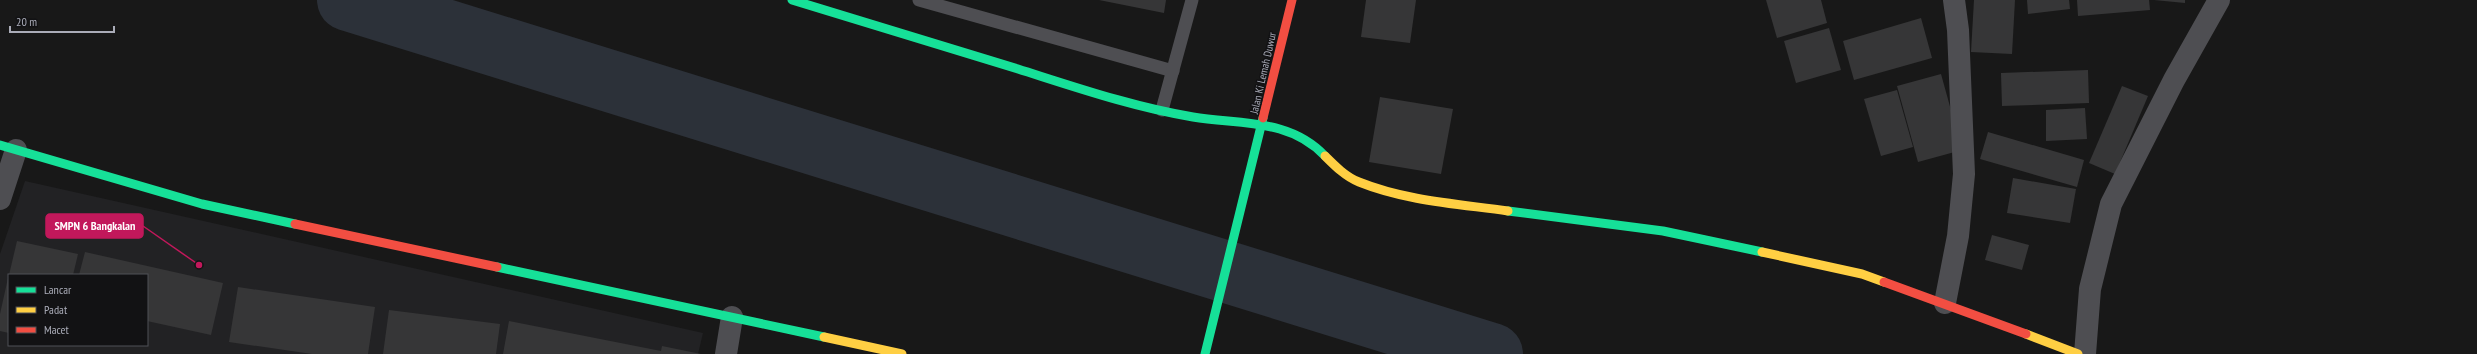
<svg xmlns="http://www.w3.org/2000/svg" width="2477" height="354" font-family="'PT Sans Narrow',sans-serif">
<rect width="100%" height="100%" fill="#181818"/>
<path fill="#222224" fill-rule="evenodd" d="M25 181 703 333 698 354H0V254ZM9 275H147V345H9Z"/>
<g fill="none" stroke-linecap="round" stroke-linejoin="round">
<path stroke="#2c3139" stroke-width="62" d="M348 0 1492 354"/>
</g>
<g fill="#363637">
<path d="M1099 0H1166L1164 13Z"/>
<path d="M1366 0H1416L1410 43 1361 37Z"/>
<path d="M1766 0H1821L1827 23 1777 38Z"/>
<path d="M1974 0H2015L2012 54 1971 52Z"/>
<path d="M2027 0H2069L2070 9 2028 14Z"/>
<path d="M2077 0H2149L2150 10 2078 16Z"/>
<path d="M2154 0H2185V3Z"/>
<path d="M1921 18 1932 58 1854 80 1843 41Z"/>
<path d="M1829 28 1841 70 1796 83 1784 41Z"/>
<path d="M2088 70 2089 103 2002 106 2001 73Z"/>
<path d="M1941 74 1962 150 1918 162 1897 86Z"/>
<path d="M2122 86 2148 96 2115 174 2089 163Z"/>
<path d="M1897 90 1913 147 1881 156 1864 99Z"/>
<path d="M1380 97 1453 109 1441 174 1369 162Z"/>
<path d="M2085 108 2087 139 2046 141V110Z"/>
<path d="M1988 132 2084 160 2077 187 1980 159Z"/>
<path d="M2013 178 2076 189 2070 223 2007 213Z"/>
<path d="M1992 235 2029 245 2022 270 1985 260Z"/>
<path d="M17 241 78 254 73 275H9Z"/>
<path d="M85 252 223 283 211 335 147 321V275H79Z"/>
<path d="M8 278H9V333L0 331V314Z"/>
<path d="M238 287 375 307 368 354H312L229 342Z"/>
<path d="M389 310 500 324 496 354H383Z"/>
<path d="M509 321 661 351 662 346 701 354H503Z"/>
</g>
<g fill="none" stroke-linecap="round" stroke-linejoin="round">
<g stroke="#4e4e52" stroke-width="13">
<path d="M919 0 1173 71"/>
<path d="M1162 110 1192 0"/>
</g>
<g stroke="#4e4e52" stroke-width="22">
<path d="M0 199 16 150"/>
<path d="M1945 303 1958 236 1964 174 1958 30 1954 0"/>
<path d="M726 354 732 317"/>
<path d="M2085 354 2090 289 2111 204 2174 80 2219 0"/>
</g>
<g stroke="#16e098" stroke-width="9">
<path d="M792 0C867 23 942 46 1018 69 1075 87 1133 107 1193 117 1240 125 1289 118 1325 156"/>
<path d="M0 145 202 204 295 224"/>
<path d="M1508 211 1663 231 1762 252"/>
<path d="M497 267 824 337"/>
<path d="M1205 354 1263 118"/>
</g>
<g stroke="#ffcf43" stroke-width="9">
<path d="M1325 156C1335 166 1346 177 1359 182 1406 201 1459 204 1508 211"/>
<path d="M1762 252 1862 274 1884 282"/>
<path d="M2026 334 2078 354"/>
<path d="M824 337 902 354"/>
</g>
<g stroke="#f24e42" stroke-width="9">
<path d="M1263 118 1292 0"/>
<path d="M295 224 497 267"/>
<path d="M1884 282 2026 334"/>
</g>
</g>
<g text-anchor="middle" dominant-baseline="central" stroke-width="3" stroke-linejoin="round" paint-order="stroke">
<g font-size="11" fill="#aaacb8" stroke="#121214">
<text transform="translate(1263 73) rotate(-77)">Jalan Ki Lemah Duwur</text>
</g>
</g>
<path fill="none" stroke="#c2185b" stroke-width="1.5" d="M199 265L143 226"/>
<circle fill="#c2185b" stroke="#121214" stroke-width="1.5" cx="199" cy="265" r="4"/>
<rect fill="#c2185b" stroke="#c2185b" stroke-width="1.5" x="46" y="214" width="97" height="24" rx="4"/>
<g font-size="12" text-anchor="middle" font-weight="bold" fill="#fff">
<text x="95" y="230">SMPN 6 Bangkalan</text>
</g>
<rect x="8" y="274" width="140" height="72" fill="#121214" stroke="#4f5056"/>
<rect x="16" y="287" width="20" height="6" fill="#16e098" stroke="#4f5056"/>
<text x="44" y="294" font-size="12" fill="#aaacb8">Lancar</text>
<rect x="16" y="307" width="20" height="6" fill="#ffcf43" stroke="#4f5056"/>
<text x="44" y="314" font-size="12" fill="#aaacb8">Padat</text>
<rect x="16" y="327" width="20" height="6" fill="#f24e42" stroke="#4f5056"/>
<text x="44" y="334" font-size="12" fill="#aaacb8">Macet</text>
<path d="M10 26v6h104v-6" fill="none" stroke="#aaacb8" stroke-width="2"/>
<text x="16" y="26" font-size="12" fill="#aaacb8" stroke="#121214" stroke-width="3" paint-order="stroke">20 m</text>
</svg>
